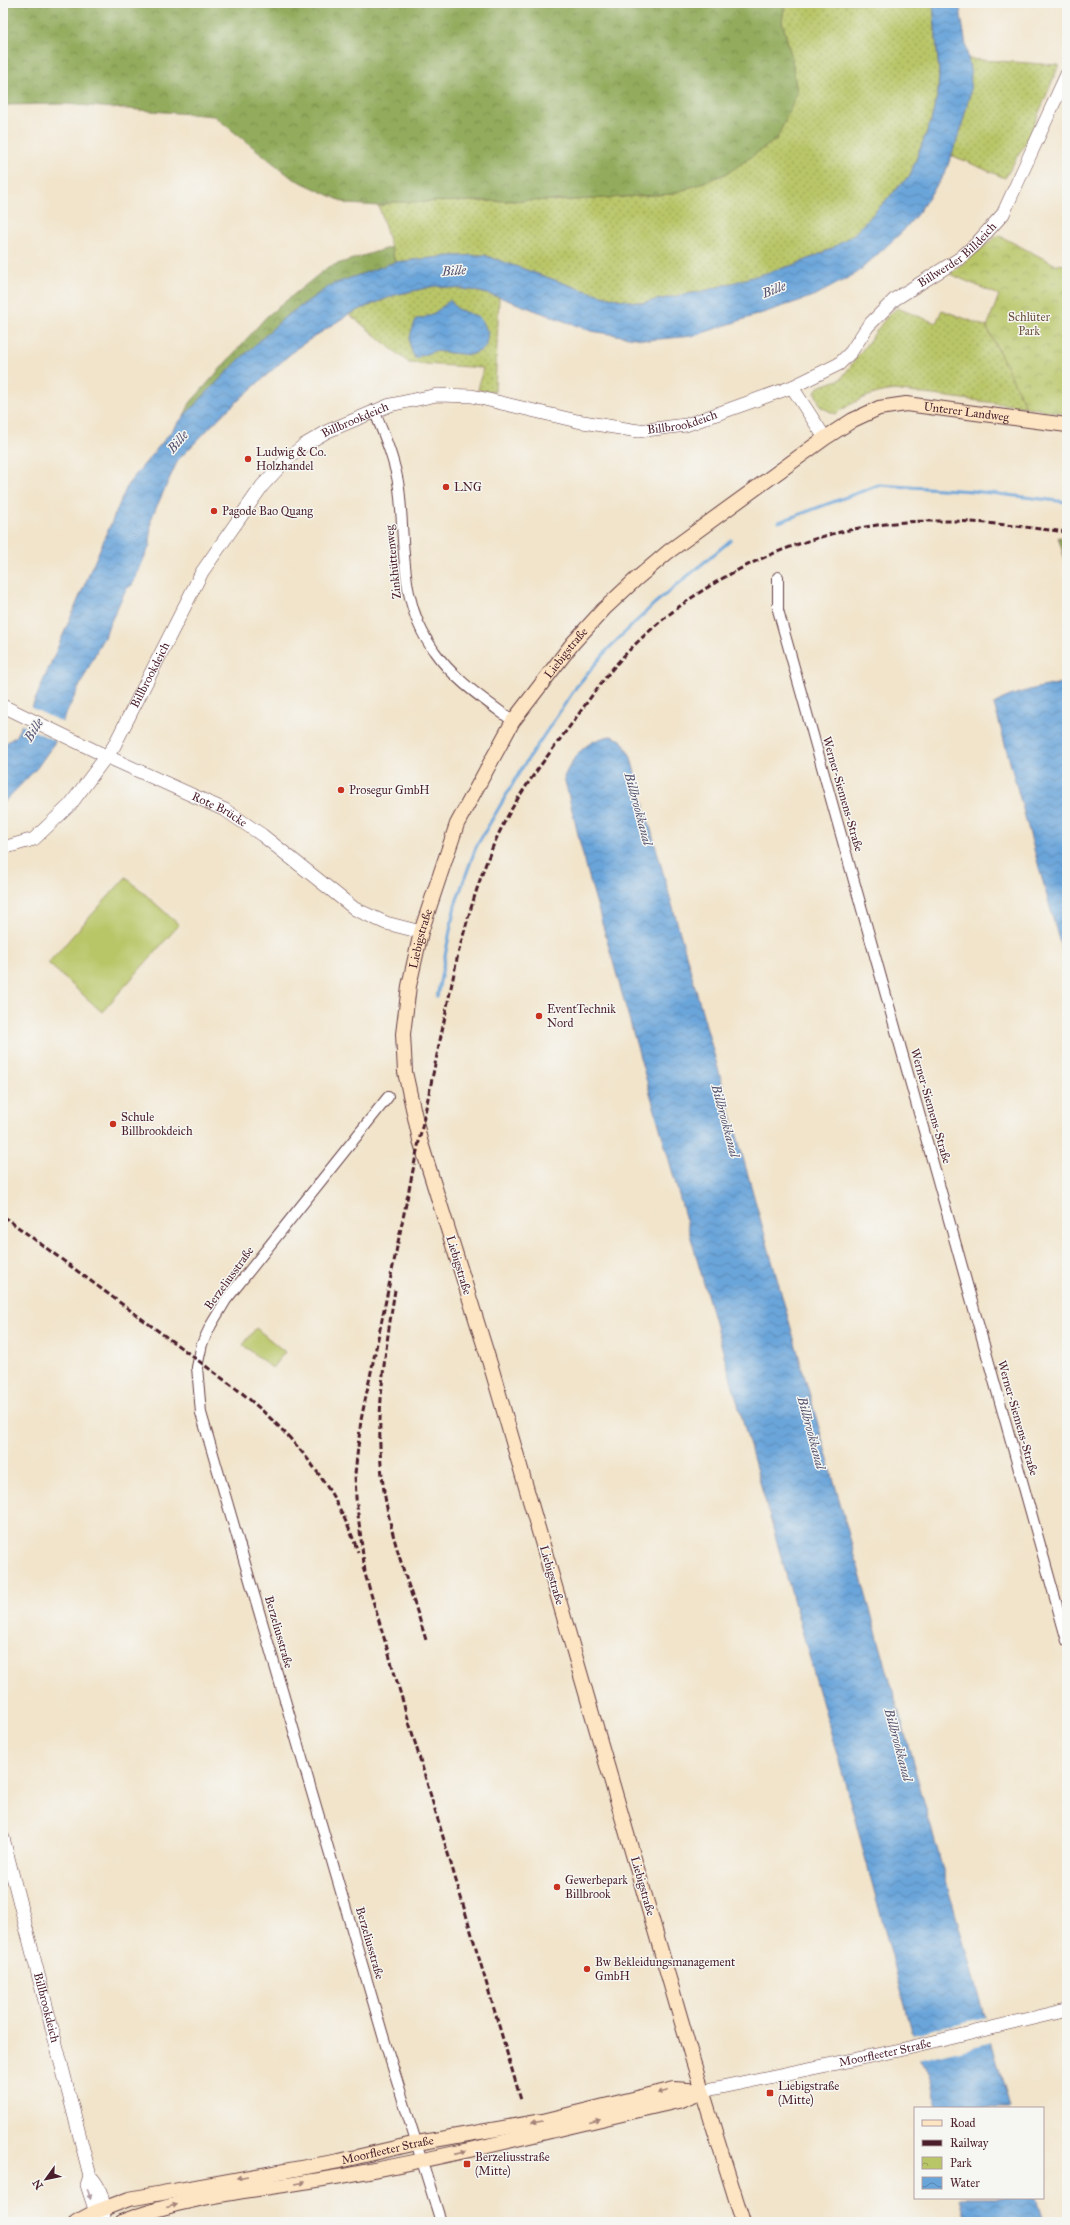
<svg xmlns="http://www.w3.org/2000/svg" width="1070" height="2225" font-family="'IM FELL Great Primer',serif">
<defs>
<pattern id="grass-dots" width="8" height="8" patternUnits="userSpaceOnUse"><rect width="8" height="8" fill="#b9c668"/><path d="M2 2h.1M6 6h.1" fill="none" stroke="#98a056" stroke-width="1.8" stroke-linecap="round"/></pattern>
<pattern id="forest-crowns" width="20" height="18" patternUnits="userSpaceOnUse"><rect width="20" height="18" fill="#92ab5c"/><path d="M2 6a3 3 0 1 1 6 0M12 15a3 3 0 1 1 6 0" fill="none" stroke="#798b4c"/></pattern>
<pattern id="park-crowns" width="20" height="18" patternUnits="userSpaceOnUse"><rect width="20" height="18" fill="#b9c668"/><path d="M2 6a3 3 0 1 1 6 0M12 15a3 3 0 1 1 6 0" fill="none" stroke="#98a056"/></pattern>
<pattern id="water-waves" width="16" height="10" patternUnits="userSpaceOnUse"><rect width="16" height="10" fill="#6aa5da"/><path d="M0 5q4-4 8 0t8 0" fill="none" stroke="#5986b1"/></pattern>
</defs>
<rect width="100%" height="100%" fill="#f6f6f2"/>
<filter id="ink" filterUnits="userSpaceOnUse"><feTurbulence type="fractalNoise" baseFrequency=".025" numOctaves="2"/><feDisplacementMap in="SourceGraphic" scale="8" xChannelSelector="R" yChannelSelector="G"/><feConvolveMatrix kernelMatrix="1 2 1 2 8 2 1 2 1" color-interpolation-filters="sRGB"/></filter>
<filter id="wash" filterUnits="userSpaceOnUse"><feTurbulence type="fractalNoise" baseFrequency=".012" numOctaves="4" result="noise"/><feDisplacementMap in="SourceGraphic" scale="16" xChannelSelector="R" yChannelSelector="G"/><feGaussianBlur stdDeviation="0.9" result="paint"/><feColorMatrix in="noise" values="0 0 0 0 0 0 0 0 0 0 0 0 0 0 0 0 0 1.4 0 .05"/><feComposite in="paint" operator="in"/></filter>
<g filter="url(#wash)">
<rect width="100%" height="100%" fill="#f1e4cb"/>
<g fill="url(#grass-dots)" stroke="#82724a">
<path d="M785 3H933L939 73 938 92 931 121 910 175 854 234 831 249 797 264 708 290 642 303 617 299 583 290 484 255 450 256 395 262 379 206 393 202 573 200 672 194 728 173 792 59 782 21Z"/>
<path d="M968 59 1059 65 1028 139 1005 178 951 155C963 123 973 93 968 59Z"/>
<path d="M435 286 472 290 499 297 495 392 478 390 483 368 409 363 349 314 395 295Z"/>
<path d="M897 308 936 323 942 310 987 327 1026 407 894 390C870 393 855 401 835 414L821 407 815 393 818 387 841 379 886 318Z"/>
</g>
<g fill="url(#forest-crowns)" stroke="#6e6544">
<path d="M3 3H785L782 21 792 59 797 93 777 139 728 173 672 194 573 200 393 202 379 206 348 204 292 178 214 116 65 104 3 105Z"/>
<path d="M391 247 395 262 331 285 285 317 238 361 184 416 190 403 266 317 328 267Z"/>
<path d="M1058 537 1067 538V566Z"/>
</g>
<path fill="url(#park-crowns)" stroke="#82724a" d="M998 235 1054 264 1067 265V414L1026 407 987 327 999 295 950 274Z"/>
<g fill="#b9c668" stroke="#82724a">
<path d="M126 877 179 925 102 1012 48 963Z"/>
<path d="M256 1328 285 1352 272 1368 243 1345Z"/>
</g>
<g fill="url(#water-waves)" stroke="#5a6282">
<path d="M933 3H959L971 76 970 94 961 129 945 173 918 213 902 232 857 273 814 296 693 336 648 340 591 331 499 297 472 290 435 286 395 295 349 314 297 348 222 415 178 460 151 519 150 545 132 585 126 589 107 630 105 638H103L63 720 55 742 37 768 3 803V745L15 737 32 707 128 484 184 416 238 361 285 317 331 285 395 262 450 256 484 255 583 290 617 299 642 303 708 290 797 264 831 249 854 234 910 175 931 121 938 92 939 73Z"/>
<path d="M450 300 457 309 479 317 488 332 486 345 482 350 470 355 434 351 415 358C406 342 410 336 416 319 428 319 442 308 450 300Z"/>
<path d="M1067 682V969L994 704C1015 691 1043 687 1067 682Z"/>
<path d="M611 736 621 740 630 755 1010 2108H937C934 2091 933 2073 920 2061L847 1790 584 859 564 777C574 755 586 740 611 736Z"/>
<path d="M960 2198H1036L1043 2222H966Z"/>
</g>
<g fill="#f1e4cb">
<path d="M30 707 64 723 57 742 20 724Z"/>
<path d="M986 2017 993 2042 918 2060 912 2034Z"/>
</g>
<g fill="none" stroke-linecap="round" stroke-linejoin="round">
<g stroke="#6aa5da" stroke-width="3">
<path d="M779 522 879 485 972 491 1067 502"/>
<path d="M437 997 455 905 476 847 522 768 577 686 608 649 654 604 731 540"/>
</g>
</g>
</g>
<g filter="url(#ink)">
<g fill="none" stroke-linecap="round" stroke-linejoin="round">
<defs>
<g id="minor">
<path d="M374 410C384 435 395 460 399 488 406 545 398 602 434 651 454 680 485 700 513 721"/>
<path d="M778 577V610L1067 1641"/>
<path d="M388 1097 226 1300 211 1325 202 1344 197 1367 201 1413 384 2039 441 2222"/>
</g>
<g id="tertiary">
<path d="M792 387 825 438"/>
<path id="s1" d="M3 706 108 757 225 810 262 835 355 909 386 923 421 932"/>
<path id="s2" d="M3 848 34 839 70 805 114 746 202 572 262 486 285 461 304 445 328 431 390 405 437 395 472 396 577 421 638 431 686 425 792 387 839 364 851 352 868 326 895 299 959 259 976 244 1003 214 1067 74"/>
<path id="s3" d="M3 1838 90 2176C103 2189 105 2205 103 2222"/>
<path id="s4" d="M702 2091 900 2050 1067 2010"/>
<path d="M90 2176 87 2185 99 2222"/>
</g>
<g id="secondary">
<path id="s5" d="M76 2222 95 2212 129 2199 339 2161 417 2143 543 2121 674 2089 702 2091"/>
<path d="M121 2222C195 2192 276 2189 353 2174 462 2154 569 2126 678 2101L698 2093"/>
<path id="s6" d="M743 2222 693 2061 492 1370 420 1140 405 1072 403 1034 409 986 421 932 457 824 513 721 573 643 604 609 635 580 668 552 825 438 853 420 879 408 906 404 1067 425"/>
</g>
</defs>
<use href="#minor" stroke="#633d43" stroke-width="12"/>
<use href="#tertiary" stroke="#633d43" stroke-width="14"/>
<use href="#secondary" stroke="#633d43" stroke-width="16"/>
<use href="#minor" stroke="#fff" stroke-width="10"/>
<use href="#tertiary" stroke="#fff" stroke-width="13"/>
<use href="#secondary" stroke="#fde5c4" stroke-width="14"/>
<g stroke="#4a1f2b" stroke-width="3" stroke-dasharray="6 3" stroke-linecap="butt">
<path d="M3 1216 242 1393C296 1438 335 1485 358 1552"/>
<path d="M395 1290C384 1358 373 1428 385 1497 393 1546 412 1593 426 1640"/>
<path d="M363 1567 521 2100"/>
<path d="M365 1572 356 1498 355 1474 361 1420 458 954C470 911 481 869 501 829 518 793 549 754 573 722 588 701 603 679 621 659 699 574 815 522 931 521 976 520 1022 527 1067 532"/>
</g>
</g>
<defs><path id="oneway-solid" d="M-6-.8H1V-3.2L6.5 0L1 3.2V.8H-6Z"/></defs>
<g fill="#a48278">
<use href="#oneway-solid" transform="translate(663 2092) rotate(166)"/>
<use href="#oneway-solid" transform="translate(595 2121) rotate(-14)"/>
<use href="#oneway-solid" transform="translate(537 2122) rotate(170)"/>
<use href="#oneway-solid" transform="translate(461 2152) rotate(-13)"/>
<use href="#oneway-solid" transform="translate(242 2177) rotate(170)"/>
<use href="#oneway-solid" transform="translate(300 2183) rotate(-9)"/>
<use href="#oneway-solid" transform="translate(172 2206) rotate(-15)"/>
</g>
<use fill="#ae9aa0" href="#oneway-solid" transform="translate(89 2194) rotate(73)"/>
</g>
<g fill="#c8321e" stroke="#f6f6f2" stroke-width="1.5">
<circle cx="248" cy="459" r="4"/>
<circle cx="446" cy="487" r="4"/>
<circle cx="214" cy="511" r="4"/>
<circle cx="341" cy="790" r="4"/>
<circle cx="539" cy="1016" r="4"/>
<circle cx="113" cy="1124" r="4"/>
<circle cx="557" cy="1887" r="4"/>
<circle cx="587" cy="1969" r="4"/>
<rect x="766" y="2089" width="8" height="8" rx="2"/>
<rect x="463" y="2160" width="8" height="8" rx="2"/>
</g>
<g text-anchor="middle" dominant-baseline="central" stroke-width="3" stroke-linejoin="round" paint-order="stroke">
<g font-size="12" fill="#4a1f2b" stroke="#f6f6f2">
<text stroke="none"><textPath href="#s2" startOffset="1238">Billwerder Billdeich</textPath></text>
<text stroke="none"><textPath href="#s6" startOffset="2146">Unterer Landweg</textPath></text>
<text stroke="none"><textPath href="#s2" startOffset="571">Billbrookdeich</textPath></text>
<text stroke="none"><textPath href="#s2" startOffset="907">Billbrookdeich</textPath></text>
<text transform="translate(393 562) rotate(-96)">Zinkhüttenweg</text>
<text stroke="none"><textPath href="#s6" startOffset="1658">Liebigstraße</textPath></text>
<text stroke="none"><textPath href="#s2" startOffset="235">Billbrookdeich</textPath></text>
<text transform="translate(843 794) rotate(74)">Werner-Siemens-Straße</text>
<text stroke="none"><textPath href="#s1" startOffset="240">Rote Brücke</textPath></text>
<text stroke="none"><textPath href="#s6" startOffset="1334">Liebigstraße</textPath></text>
<text transform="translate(931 1106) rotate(74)">Werner-Siemens-Straße</text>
<text transform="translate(459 1265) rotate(73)">Liebigstraße</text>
<text transform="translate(229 1278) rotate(-54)">Berzeliusstraße</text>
<text transform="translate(1018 1418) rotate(74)">Werner-Siemens-Straße</text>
<text transform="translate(552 1575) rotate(74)">Liebigstraße</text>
<text transform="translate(279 1632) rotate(74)">Berzeliusstraße</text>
<text transform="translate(643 1886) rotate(74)">Liebigstraße</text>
<text transform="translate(370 1943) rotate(74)">Berzeliusstraße</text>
<text stroke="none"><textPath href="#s3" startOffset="175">Billbrookdeich</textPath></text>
<text stroke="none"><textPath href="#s4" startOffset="187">Moorfleeter Straße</textPath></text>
<text stroke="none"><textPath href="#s5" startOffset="321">Moorfleeter Straße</textPath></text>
</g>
<g font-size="12" fill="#6b513d" stroke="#f6f6f2">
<text x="1029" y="317">Schlüter<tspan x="1029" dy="14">Park</tspan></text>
</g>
<g font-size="12" fill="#4a1f2b" stroke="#f6f6f2" text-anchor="start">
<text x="256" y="452">Ludwig &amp; Co.<tspan x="256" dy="14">Holzhandel</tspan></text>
<text x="454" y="487">LNG</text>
<text x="222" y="511">Pagode Bao Quang</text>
<text x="349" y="790">Prosegur GmbH</text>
<text x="547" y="1009">EventTechnik<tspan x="547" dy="14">Nord</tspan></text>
<text x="121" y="1117">Schule<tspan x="121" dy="14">Billbrookdeich</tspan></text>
<text x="565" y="1880">Gewerbepark<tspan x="565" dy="14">Billbrook</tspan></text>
<text x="595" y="1962">Bw Bekleidungsmanagement<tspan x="595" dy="14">GmbH</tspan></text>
<text x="778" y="2086">Liebigstraße<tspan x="778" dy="14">(Mitte)</tspan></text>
<text x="475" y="2157">Berzeliusstraße<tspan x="475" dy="14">(Mitte)</tspan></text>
</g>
<g font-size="13" font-style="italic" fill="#575571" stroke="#f6f6f2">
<text transform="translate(454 271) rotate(-4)">Bille</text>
<text transform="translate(774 290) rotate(-21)">Bille</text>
<text transform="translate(178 442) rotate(-50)">Bille</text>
<text transform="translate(34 730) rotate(-58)">Bille</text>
<text transform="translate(638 809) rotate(75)">Billbrookkanal</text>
<text transform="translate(725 1121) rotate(75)">Billbrookkanal</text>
<text transform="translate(811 1433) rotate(75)">Billbrookkanal</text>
<text transform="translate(898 1745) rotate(75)">Billbrookkanal</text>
</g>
</g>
<rect width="1070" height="2225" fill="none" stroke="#f6f6f2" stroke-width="16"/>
<rect x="914" y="2107" width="130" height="92" fill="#f6f6f2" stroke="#b1a0a2"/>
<rect x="922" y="2120" width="20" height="6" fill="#fde5c4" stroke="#b1a0a2"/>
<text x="950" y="2127" font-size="12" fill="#4a1f2b">Road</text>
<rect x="922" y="2140" width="20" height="6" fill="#4a1f2b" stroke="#b1a0a2"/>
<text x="950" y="2147" font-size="12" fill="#4a1f2b">Railway</text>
<rect x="922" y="2157" width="20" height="12" fill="url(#park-crowns)" stroke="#b1a0a2"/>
<text x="950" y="2167" font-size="12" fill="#4a1f2b">Park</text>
<rect x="922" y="2177" width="20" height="12" fill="url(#water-waves)" stroke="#b1a0a2"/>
<text x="950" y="2187" font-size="12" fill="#4a1f2b">Water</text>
<g transform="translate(46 2179) rotate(237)" stroke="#f6f6f2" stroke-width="3" paint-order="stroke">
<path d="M0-3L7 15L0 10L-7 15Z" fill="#4a1f2b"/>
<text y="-6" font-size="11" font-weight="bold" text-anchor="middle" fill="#4a1f2b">N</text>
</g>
</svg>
